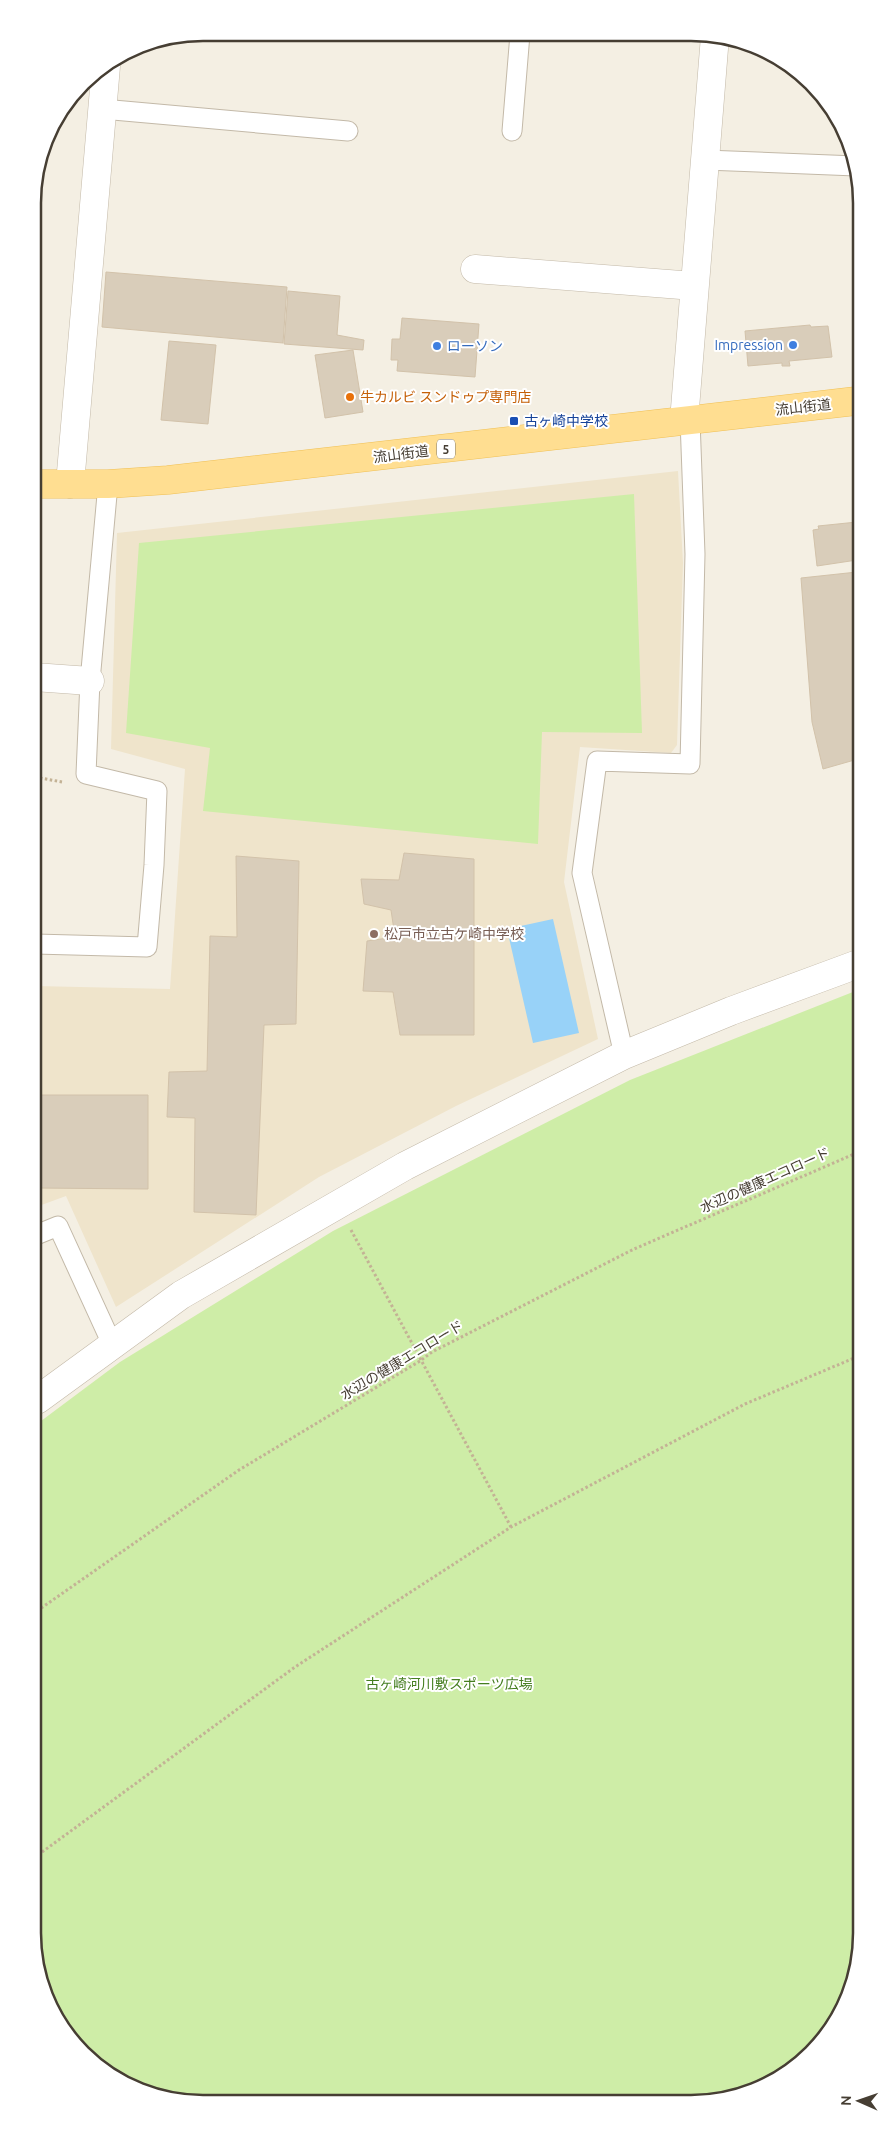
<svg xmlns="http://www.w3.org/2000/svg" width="894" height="2136" font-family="Ubuntu,'Noto Sans JP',sans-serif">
<rect width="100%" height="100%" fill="#f4efe3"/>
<path fill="#efe4cb" d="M678 471 683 563 677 745 671 753 580 747 564 882 598 1039 456 1106 319 1177 116 1307 66 1196 36 1207 35 986 170 989 185 769 111 749 117 533Z"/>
<g fill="#ceeda7">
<path d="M634 494 642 733 542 732 538 844 203 811 210 748 126 733 139 543Z"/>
<path d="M858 990 861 1943 849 1998 819 2045 776 2080 734 2098 170 2100 128 2086 83 2054 38 1976 37 1424 120 1362 333 1231 630 1080Z"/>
</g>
<path fill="#98d2f8" d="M553 919 579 1033 533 1043 507 929Z"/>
<g fill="#d9cdba" stroke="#d2c2aa">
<path d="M106 272 287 287 283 343 102 327Z"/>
<path d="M288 291 340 296 337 335 364 340 363 350 284 344Z"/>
<path d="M402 318 479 324 475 377 397 371 398 360H391L392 339H400Z"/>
<path d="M810 325 811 327 828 326 832 357 789 361 790 366H782V363L748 366 745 331Z"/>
<path d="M169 341 216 345 208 424 161 420Z"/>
<path d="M353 350 363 412 325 418 315 355Z"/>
<path d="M857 522V560L817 566 813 530 819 529 818 526Z"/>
<path d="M857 572 858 759 823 769 812 722 801 578Z"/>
<path d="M404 853 474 859V1035H400L393 992 363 991 367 941 395 937 391 910 364 904 361 879 399 880Z"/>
<path d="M236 856 299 861 296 1024 264 1025 256 1215 194 1212 195 1118 167 1117 169 1072 207 1071 210 936 237 937Z"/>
<path d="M36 1095H148V1189L36 1188Z"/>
</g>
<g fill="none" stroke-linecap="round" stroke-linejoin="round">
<defs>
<g id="service">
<path d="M102 109 348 131"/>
<path d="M512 131 520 34"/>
<path d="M705 160 856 166"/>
<path d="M35 944 147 947 154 865 157 791 86 774 90 681 108 484"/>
<path d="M624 1055 582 873 597 761 690 764 695 554 690 420"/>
<path d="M36 1235 58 1226 112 1344"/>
</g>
<g id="minor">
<path d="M475 269 694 286"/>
<path d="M684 421 715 36"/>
<path d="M70 484 106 66"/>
<path d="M34 677 90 681"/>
<path d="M37 1400 181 1295 405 1166 624 1055 731 1011 858 964"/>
</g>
<path id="primary" d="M34 484H108L168 480 856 401"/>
</defs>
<use href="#service" stroke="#c3b9a8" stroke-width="21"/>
<use href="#minor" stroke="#c3b9a8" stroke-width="29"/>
<use href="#primary" stroke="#f0c055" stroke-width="29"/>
<g stroke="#c3b295" stroke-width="3" stroke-dasharray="2.5 2.5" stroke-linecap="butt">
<path d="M35 777 62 782"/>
<path d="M351 1230 511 1527"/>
<path d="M37 1611 239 1470 420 1361 432 1352 634 1249 859 1152"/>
<path d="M38 1855 295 1667 511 1527 745 1404 859 1356"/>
</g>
<use href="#service" stroke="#fff" stroke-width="19"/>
<use href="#minor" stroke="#fff" stroke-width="28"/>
<use href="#primary" stroke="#ffde91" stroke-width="28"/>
</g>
<g fill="#3f7fe0" stroke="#fff" stroke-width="2">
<circle cx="793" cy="345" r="5"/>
<circle cx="437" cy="346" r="5"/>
</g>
<circle fill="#e8710a" stroke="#fff" stroke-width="2" cx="350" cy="397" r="5"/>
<rect fill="#1a4fb4" stroke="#fff" stroke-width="2" x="509" y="416" width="10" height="10" rx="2.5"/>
<circle fill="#8d6e63" stroke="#fff" stroke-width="2" cx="374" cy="934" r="5"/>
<g text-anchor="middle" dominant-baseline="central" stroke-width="4" stroke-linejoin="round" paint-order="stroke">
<rect fill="#fff" stroke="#7e7870" stroke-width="1" x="437" y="439.5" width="18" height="19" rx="4"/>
<g font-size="12" font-weight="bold" fill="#463e33">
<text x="446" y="449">5</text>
</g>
<g font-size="14" fill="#366cbe" stroke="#fff" text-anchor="end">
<text x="783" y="345">Impression</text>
<text x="447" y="346" text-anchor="start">ローソン</text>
</g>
<g font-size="14" fill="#c56008" stroke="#fff" text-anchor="start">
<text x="360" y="397">牛カルビ スンドゥプ専門店</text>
</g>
<g font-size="14" fill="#463e33" stroke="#fff">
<text transform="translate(803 407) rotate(-6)">流山街道</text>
<text transform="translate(401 454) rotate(-7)">流山街道</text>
<text transform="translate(765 1180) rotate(-24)">水辺の健康エコロード</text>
<text transform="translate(402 1360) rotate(-31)">水辺の健康エコロード</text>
</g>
<g font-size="14" fill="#164399" stroke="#fff" text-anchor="start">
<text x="524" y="421">古ヶ崎中学校</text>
</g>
<g font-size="14" fill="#785e54" stroke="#fff" text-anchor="start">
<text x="384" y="934">松戸市立古ケ崎中学校</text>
</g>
<g font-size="14" fill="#457e20" stroke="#fff">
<text x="449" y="1684">古ヶ崎河川敷スポーツ広場</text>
</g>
</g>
<path d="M0 0H894V2136H0ZM203 41H691A162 162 0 0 1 853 203V1933A162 162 0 0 1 691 2095H203A162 162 0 0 1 41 1933V203A162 162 0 0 1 203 41Z" fill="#fff" fill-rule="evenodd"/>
<path fill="none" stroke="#463e33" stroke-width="2.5" d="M203 41H691A162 162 0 0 1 853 203V1933A162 162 0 0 1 691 2095H203A162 162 0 0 1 41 1933V203A162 162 0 0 1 203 41Z"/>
<g transform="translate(859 2101) rotate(272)" stroke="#ffffff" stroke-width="4" paint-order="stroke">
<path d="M0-4L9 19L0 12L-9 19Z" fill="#463e33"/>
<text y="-8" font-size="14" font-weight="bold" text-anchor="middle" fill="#463e33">N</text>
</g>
</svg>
